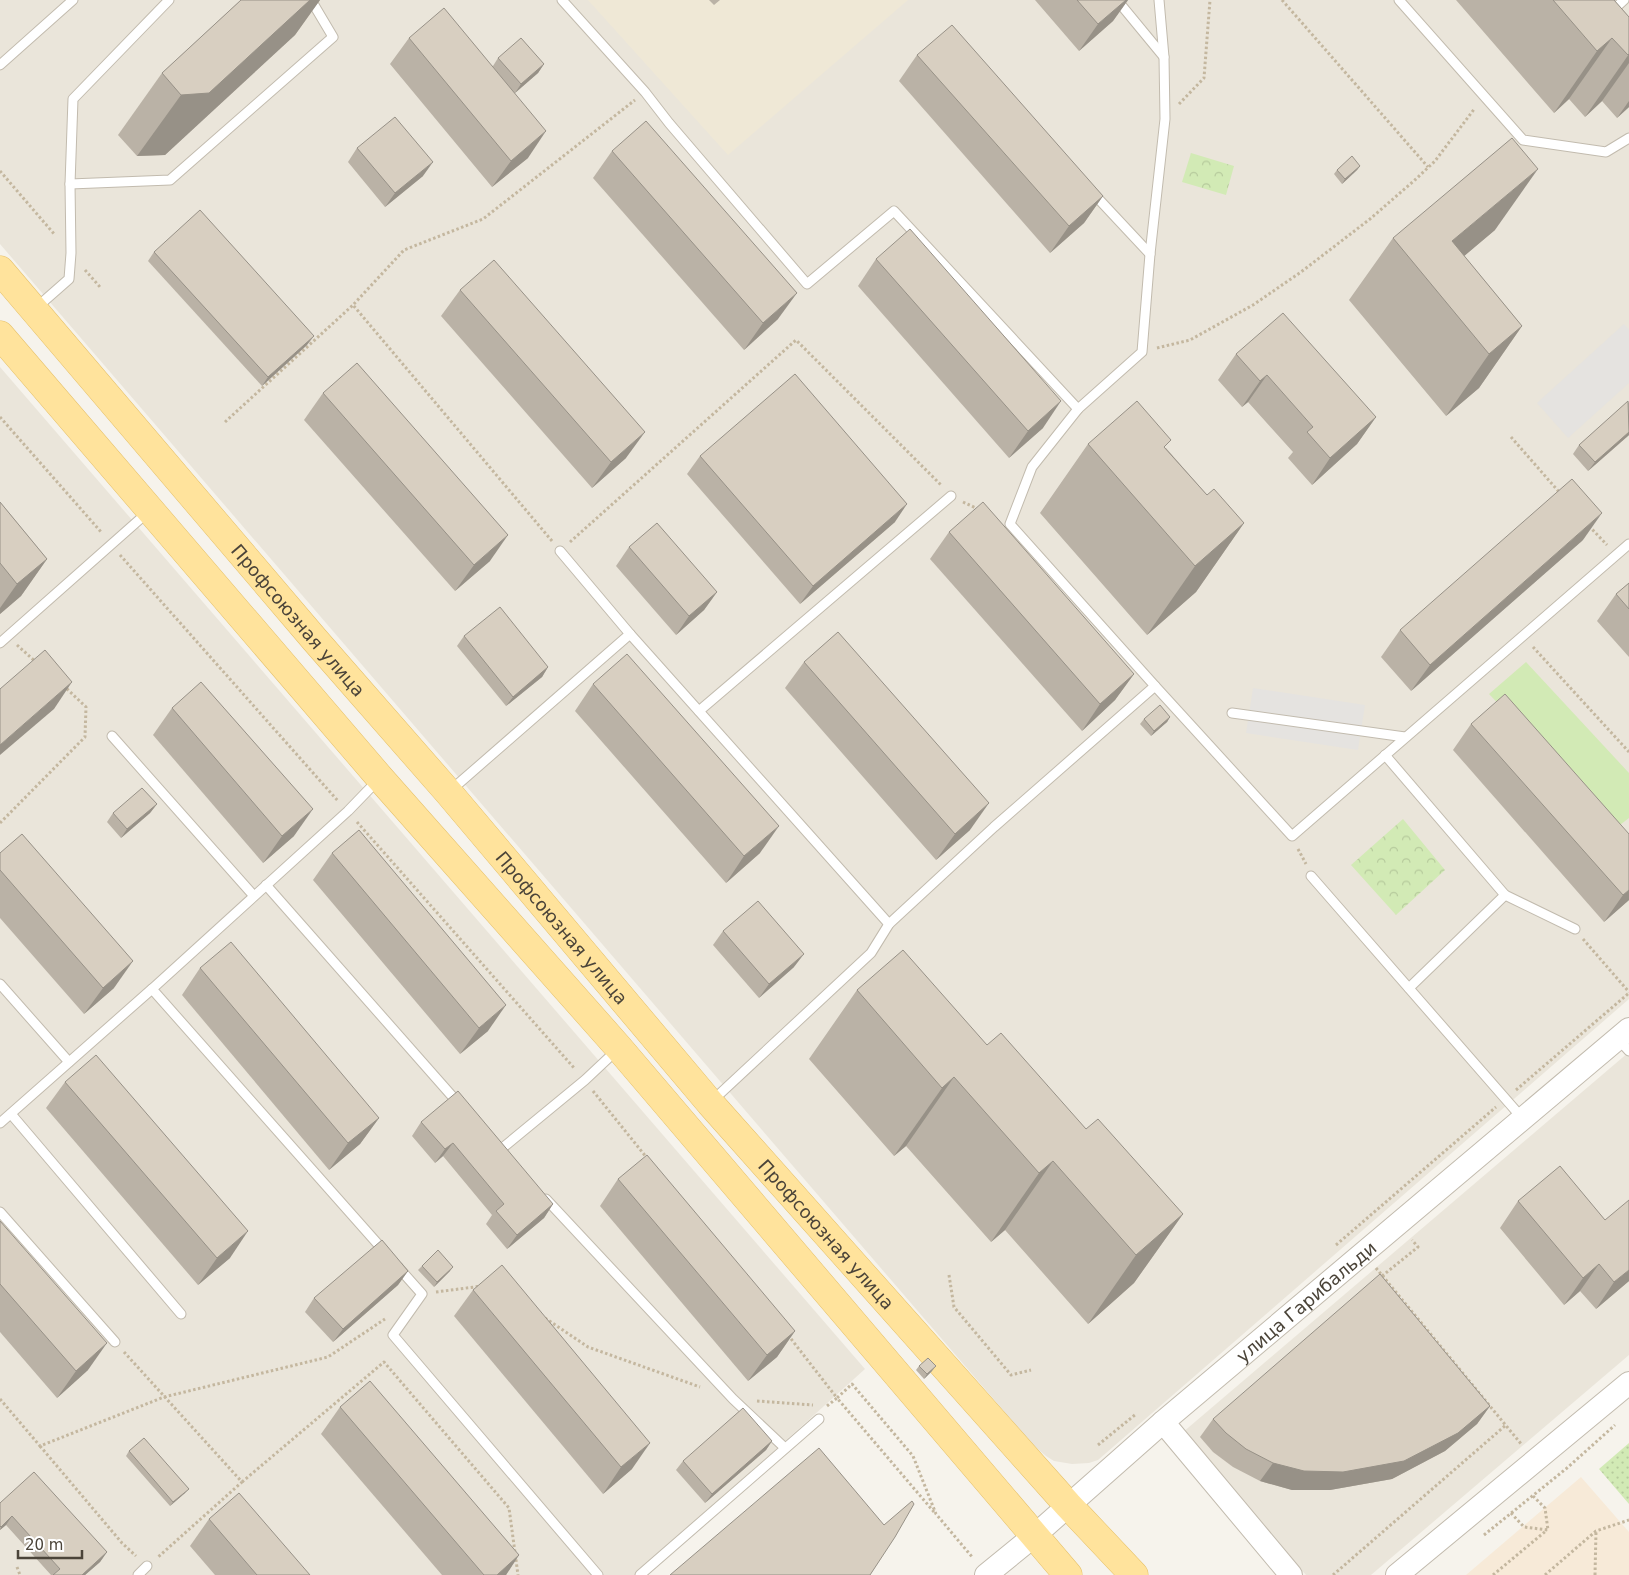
<svg xmlns="http://www.w3.org/2000/svg" width="1629" height="1575" font-family="'DejaVu Sans',sans-serif">
<defs>
<pattern id="grass-dots" width="8" height="8" patternUnits="userSpaceOnUse" patternTransform="scale(1.25)"><rect width="8" height="8" fill="#d2eab5"/><path d="M2 2h.1M6 6h.1" fill="none" stroke="#b6ca9c" stroke-width="1.8" stroke-linecap="round"/></pattern>
<pattern id="park-crowns" width="20" height="18" patternUnits="userSpaceOnUse" patternTransform="scale(1.25)"><rect width="20" height="18" fill="#d2eab5"/><path d="M2 6a3 3 0 1 1 6 0M12 15a3 3 0 1 1 6 0" fill="none" stroke="#b6ca9c"/></pattern>
</defs>
<rect width="100%" height="100%" fill="#f6f3ec"/>
<g fill="#eae5da">
<path d="M0 0H1629V999L1098 1460 1089 1463 1072 1464 1054 1461 1046 1456 1033 1445 0 244Z"/>
<path d="M0 367 865 1369 637 1575H0Z"/>
<path d="M1629 1052V1355L1371 1575H1306L1182 1433Z"/>
</g>
<path fill="#f7ead8" d="M1581 1477 1629 1532V1575H1466Z"/>
<path fill="#efe8d6" d="M588 0H908L728 155Z"/>
<path fill="url(#grass-dots)" d="M1629 1443V1504L1599 1469Z"/>
<g fill="url(#park-crowns)">
<path d="M1191 153 1234 166 1226 195 1182 182Z"/>
<path d="M1403 819 1445 870 1396 915 1351 865Z"/>
</g>
<path fill="#d2eab5" d="M1526 662 1629 773V818L1616 828 1489 694Z"/>
<g fill="#e5e3e0">
<path d="M1624 324 1629 329V383L1568 438 1537 403Z"/>
<path d="M1253 688 1365 705 1358 750 1246 733Z"/>
</g>
<g fill="none" stroke-linecap="round" stroke-linejoin="round">
<defs>
<g id="service">
<path d="M562 0 645 92 669 123 807 284 894 211 1078 409 1142 352 1150 254 1165 119 1164 57 1159 0"/>
<path d="M1117 0 1164 57"/>
<path d="M1399 0 1523 140 1606 152 1629 138"/>
<path d="M1611 12 1624 0"/>
<path d="M0 65 73 0"/>
<path d="M70 184 170 180 333 37 311 0"/>
<path d="M1092 192 1150 254"/>
<path d="M36 308 69 279 71 253 70 184 73 99 169 0"/>
<path d="M1078 409 1032 467 1010 524 1155 686"/>
<path d="M560 551 630 634"/>
<path d="M0 643 148 512"/>
<path d="M699 711 951 496"/>
<path d="M1232 713 1405 737"/>
<path d="M112 736 254 896"/>
<path d="M1385 755 1505 895 1409 988"/>
<path d="M377 781 348 811 152 989 384 1251"/>
<path d="M450 791 630 634 889 924"/>
<path d="M1311 876 1523 1119"/>
<path d="M266 885 459 1104"/>
<path d="M1505 895 1575 929"/>
<path d="M0 984 69 1062"/>
<path d="M1618 1039 1629 1051"/>
<path d="M711 1102 871 953 889 924 994 827 1155 686 1292 836 1629 544"/>
<path d="M11 1114 181 1314"/>
<path d="M0 1123 152 989"/>
<path d="M500 1150 585 1080 618 1049"/>
<path d="M546 1199 733 1399 785 1448"/>
<path d="M0 1212 115 1342"/>
<path d="M398 1267 422 1294 393 1335 598 1575"/>
<path d="M138 1575 147 1566"/>
<path d="M640 1575 819 1419"/>
</g>
<g id="tertiary">
<path d="M1163 1422 1291 1575"/>
<path id="s1" d="M986 1575 1034 1536 1163 1422 1629 1029"/>
<path d="M1397 1575 1629 1383"/>
</g>
<g id="primary">
<path id="s2" d="M0 270 315 640 448 792 710 1103 1068 1505 1134 1575"/>
<path d="M0 335 380 778 619 1048 1068 1575"/>
</g>
</defs>
<use href="#service" stroke="#c2bbae" stroke-width="11"/>
<use href="#tertiary" stroke="#c2bbae" stroke-width="24"/>
<use href="#primary" stroke="#e6c16a" stroke-width="29"/>
<g stroke="#c4b79f" stroke-width="3" stroke-dasharray="2.5 2.5" stroke-linecap="butt">
<path d="M1282 0 1428 167"/>
<path d="M1179 104 1204 78 1210 0"/>
<path d="M0 171 55 235"/>
<path d="M85 270 100 287"/>
<path d="M1157 348 1190 340 1253 305 1301 272 1370 219 1416 179 1435 161 1475 108"/>
<path d="M0 417 102 533"/>
<path d="M225 422 353 305"/>
<path d="M1511 437 1560 493"/>
<path d="M963 502 978 509"/>
<path d="M1589 526 1607 545"/>
<path d="M552 541 353 305 404 250 483 219 635 100"/>
<path d="M570 542 796 340 941 485"/>
<path d="M120 555 338 801"/>
<path d="M17 645 37 663"/>
<path d="M1533 647 1629 752"/>
<path d="M357 822 575 1069"/>
<path d="M0 823 85 737 86 707 66 688"/>
<path d="M1298 849 1306 864"/>
<path d="M1583 939 1629 992"/>
<path d="M1516 1090 1629 993"/>
<path d="M593 1091 647 1158"/>
<path d="M1336 1245 1496 1107"/>
<path d="M1376 1268 1522 1445"/>
<path d="M949 1275 954 1307 1011 1375 1031 1370"/>
<path d="M1382 1276 1418 1247 1412 1240"/>
<path d="M436 1292 482 1286"/>
<path d="M545 1318 588 1347 700 1387"/>
<path d="M788 1335 837 1398 852 1384 913 1456 936 1514 973 1558"/>
<path d="M124 1352 242 1482 157 1558"/>
<path d="M0 1399 40 1446 164 1397 328 1357 385 1319"/>
<path d="M757 1401 813 1405"/>
<path d="M827 1406 837 1398 934 1512"/>
<path d="M1098 1445 1136 1414"/>
<path d="M40 1446 122 1543 136 1556"/>
<path d="M242 1482 384 1362 509 1508 518 1575"/>
<path d="M1511 1513 1524 1527 1548 1530 1545 1508 1532 1495"/>
<path d="M1484 1535 1567 1468 1615 1425"/>
<path d="M17 1567 20 1575"/>
<path d="M1333 1575 1506 1425"/>
<path d="M1493 1575 1547 1530"/>
<path d="M1545 1575 1596 1531 1629 1520"/>
<path d="M1595 1575 1596 1531"/>
</g>
<use href="#service" stroke="#fff" stroke-width="9"/>
<use href="#tertiary" stroke="#fff" stroke-width="22"/>
<use href="#primary" stroke="#ffe39c" stroke-width="28"/>
</g>
<g fill="#bab2a6">
<path d="M241 0H320L295 35 165 155 137 156 118 135 162 73Z"/>
<path d="M709 0H720L714 5Z"/>
<path d="M1035 0H1128L1113 21 1079 51Z"/>
<path d="M1456 0H1614L1629 17V107L1617 118 1602 101 1585 117 1569 99 1554 113Z"/>
<path d="M409 38 493 66 498 58 544 64 538 73 515 93 528 158 492 187 390 64Z"/>
<path d="M917 55 1103 196 1084 223 1050 253 899 81Z"/>
<path d="M357 148 423 176 385 207 348 162Z"/>
<path d="M612 151 778 319 744 350 593 178Z"/>
<path d="M1360 166 1357 170 1342 184 1334 174 1337 170Z"/>
<path d="M1495 230 1464 256 1522 326 1479 388 1446 416 1349 300 1393 238Z"/>
<path d="M154 252 307 345 262 386 148 261Z"/>
<path d="M876 259 1043 428 1009 458 858 286Z"/>
<path d="M460 290 626 458 592 488 441 316Z"/>
<path d="M1236 354 1376 417 1357 444 1312 485 1288 458 1293 452 1248 402 1242 407 1218 380Z"/>
<path d="M323 393 490 561 455 591 304 420Z"/>
<path d="M1629 402V435L1588 471 1573 454 1579 445Z"/>
<path d="M1088 444 1166 448 1207 495 1244 523 1196 592 1147 635 1040 513Z"/>
<path d="M700 456 895 522 800 604 687 474Z"/>
<path d="M0 502 47 559 21 596 0 614Z"/>
<path d="M949 532 1134 674 1115 700 1082 731 930 559Z"/>
<path d="M1583 540 1411 691 1381 657 1400 630Z"/>
<path d="M629 547 717 592 704 610 676 635 616 566Z"/>
<path d="M1629 583V657L1597 621 1616 594Z"/>
<path d="M464 636 548 667 542 677 506 706 457 646Z"/>
<path d="M804 662 970 830 936 860 785 688Z"/>
<path d="M593 684 760 853 726 883 575 711Z"/>
<path d="M172 708 294 836 263 863 153 735Z"/>
<path d="M1170 717 1167 722 1151 736 1140 724 1144 719Z"/>
<path d="M1471 724 1629 900 1604 922 1453 750Z"/>
<path d="M157 804 150 813 121 838 107 822 113 813Z"/>
<path d="M0 853 114 988 84 1014 0 918Z"/>
<path d="M332 853 488 1031 460 1054 313 880Z"/>
<path d="M723 931 794 967 759 998 713 945Z"/>
<path d="M200 968 379 1118 360 1144 329 1170 182 995Z"/>
<path d="M857 990 987 1045 1183 1214 1134 1283 1088 1324 1005 1230 991 1242 906 1146 894 1156 809 1059Z"/>
<path d="M65 1082 230 1258 198 1285 46 1108Z"/>
<path d="M421 1122 553 1204 544 1218 507 1249 486 1224 492 1215 443 1156 435 1163 412 1136Z"/>
<path d="M618 1179 795 1331 777 1357 748 1381 600 1206Z"/>
<path d="M1518 1201 1605 1220 1629 1281 1596 1309 1580 1291 1564 1305 1500 1228Z"/>
<path d="M0 1221 88 1370 57 1398 0 1332Z"/>
<path d="M422 1266 450 1271 434 1287 418 1270Z"/>
<path d="M408 1271 398 1285 333 1342 305 1312 314 1298Z"/>
<path d="M473 1290 632 1469 603 1494 454 1316Z"/>
<path d="M919 1366 932 1371 924 1379 916 1370Z"/>
<path d="M1490 1406 1477 1424 1445 1451 1392 1479 1330 1490H1292L1260 1481 1233 1467 1213 1452 1200 1437 1213 1419Z"/>
<path d="M340 1407 519 1555 506 1575H442L321 1434Z"/>
<path d="M772 1441 766 1450 705 1503 676 1470 683 1461Z"/>
<path d="M129 1451 185 1493 170 1506 126 1456Z"/>
<path d="M0 1503 107 1552 100 1562 85 1575H51L6 1525 0 1530Z"/>
<path d="M209 1519 310 1575H215L190 1546Z"/>
</g>
<g fill="#979187">
<path d="M310 0H320L295 35 165 155 137 156 181 95Z"/>
<path d="M1126 0H1128L1113 21 1079 51 1098 24Z"/>
<path d="M1612 38 1569 99 1554 113 1597 51Z"/>
<path d="M1629 54V63L1602 101 1585 117Z"/>
<path d="M544 64 538 73 515 93 521 84Z"/>
<path d="M1629 101V107L1617 118Z"/>
<path d="M546 131 528 158 492 187 511 161Z"/>
<path d="M433 162 423 176 385 207 395 193Z"/>
<path d="M1360 166 1357 170 1342 184 1345 179Z"/>
<path d="M1538 169 1495 230 1431 284 1452 241Z"/>
<path d="M1103 196 1084 223 1050 253 1069 226Z"/>
<path d="M797 293 778 319 744 350 763 323Z"/>
<path d="M1522 326 1479 388 1446 416 1489 354Z"/>
<path d="M314 336 307 345 262 386 268 377Z"/>
<path d="M1267 375 1248 402 1242 407 1260 381Z"/>
<path d="M1061 401 1043 428 1009 458 1028 431Z"/>
<path d="M1376 417 1357 444 1312 485 1330 458Z"/>
<path d="M645 432 626 458 592 488 611 462Z"/>
<path d="M1629 432V435L1588 471 1595 462Z"/>
<path d="M907 504 895 522 800 604 813 586Z"/>
<path d="M1602 513 1583 540 1411 691 1430 665Z"/>
<path d="M1244 523 1196 592 1147 635 1195 566Z"/>
<path d="M508 535 490 561 455 591 474 565Z"/>
<path d="M47 559 21 596 0 614V608L17 584Z"/>
<path d="M717 592 704 610 676 635 689 616Z"/>
<path d="M548 667 542 677 506 706 513 697Z"/>
<path d="M1134 674 1115 700 1082 731 1100 704Z"/>
<path d="M72 682 54 709 0 755V745Z"/>
<path d="M1170 717 1167 722 1151 736 1154 731Z"/>
<path d="M989 803 970 830 936 860 955 834Z"/>
<path d="M157 804 150 813 121 838 127 829Z"/>
<path d="M313 809 294 836 263 863 282 836Z"/>
<path d="M779 826 760 853 726 883 744 856Z"/>
<path d="M1629 890V900L1604 922 1623 895Z"/>
<path d="M804 954 794 967 759 998 769 984Z"/>
<path d="M133 961 114 988 84 1014 103 988Z"/>
<path d="M506 1005 488 1031 460 1054 479 1028Z"/>
<path d="M954 1077 906 1146 894 1156 942 1088Z"/>
<path d="M379 1118 360 1144 329 1170 348 1143Z"/>
<path d="M453 1143 443 1156 435 1163 445 1149Z"/>
<path d="M1053 1161 1005 1230 991 1242 1039 1173Z"/>
<path d="M553 1204 544 1218 507 1249 517 1235Z"/>
<path d="M1183 1214 1134 1283 1088 1324 1136 1255Z"/>
<path d="M248 1231 230 1258 198 1285 217 1258Z"/>
<path d="M1599 1264 1580 1291 1564 1305 1583 1278Z"/>
<path d="M453 1267 450 1271 434 1287 437 1282Z"/>
<path d="M1629 1270V1281L1596 1309 1614 1282Z"/>
<path d="M408 1271 398 1285 333 1342 343 1329Z"/>
<path d="M795 1331 777 1357 748 1381 767 1355Z"/>
<path d="M107 1343 88 1370 57 1398 76 1371Z"/>
<path d="M936 1366 932 1371 924 1379 927 1374Z"/>
<path d="M1490 1406 1477 1424 1445 1451 1392 1479 1330 1490H1292L1260 1481 1273 1463Z"/>
<path d="M772 1441 766 1450 705 1503 712 1494Z"/>
<path d="M650 1443 632 1469 603 1494 621 1467Z"/>
<path d="M189 1489 185 1493 170 1506 173 1502Z"/>
<path d="M12 1516 6 1525 0 1530 1 1527Z"/>
<path d="M107 1552 100 1562 85 1575H82Z"/>
<path d="M519 1555 506 1575H497Z"/>
</g>
<g fill="#d8cfc1" stroke="#979187">
<path d="M241 0H310L209 93 181 95 162 73Z"/>
<path d="M1077 0H1126L1098 24Z"/>
<path d="M1553 0H1614L1629 17V54L1628 55 1612 38 1597 51Z"/>
<path d="M444 8 546 131 511 161 409 38Z"/>
<path d="M952 25 1103 196 1069 226 917 55Z"/>
<path d="M521 38 544 64 521 84 498 58Z"/>
<path d="M395 117 433 162 395 193 357 148Z"/>
<path d="M646 121 797 293 763 323 612 151Z"/>
<path d="M1512 138 1538 169 1452 241 1522 326 1489 354 1393 238Z"/>
<path d="M1352 156 1360 166 1345 179 1337 170Z"/>
<path d="M200 210 314 336 268 377 154 252Z"/>
<path d="M910 229 1061 401 1028 431 876 259Z"/>
<path d="M494 260 645 432 611 462 460 290Z"/>
<path d="M1283 313 1376 417 1330 458 1307 432 1313 427 1267 375 1260 381 1236 354Z"/>
<path d="M357 363 508 535 474 565 323 393Z"/>
<path d="M795 374 907 504 813 586 700 456Z"/>
<path d="M1137 401 1171 440 1164 447 1207 495 1214 489 1244 523 1195 566 1088 444Z"/>
<path d="M1628 401 1629 432 1595 462 1579 445Z"/>
<path d="M1572 479 1602 513 1430 665 1400 630Z"/>
<path d="M0 502 47 559 17 584 0 563Z"/>
<path d="M983 502 1134 674 1100 704 949 532Z"/>
<path d="M657 523 717 592 689 616 629 547Z"/>
<path d="M1629 583V609L1616 594Z"/>
<path d="M500 607 548 667 513 697 464 636Z"/>
<path d="M838 632 989 803 955 834 804 662Z"/>
<path d="M45 650 72 682 0 745V689Z"/>
<path d="M627 654 779 826 744 856 593 684Z"/>
<path d="M201 682 313 809 282 836 172 708Z"/>
<path d="M1505 694 1629 834V890L1623 895 1471 724Z"/>
<path d="M1160 705 1170 717 1154 731 1144 719Z"/>
<path d="M142 788 157 804 127 829 113 813Z"/>
<path d="M359 830 506 1005 479 1028 332 853Z"/>
<path d="M22 834 133 961 103 988 0 870V853Z"/>
<path d="M758 901 804 954 769 984 723 931Z"/>
<path d="M231 942 379 1118 348 1143 200 968Z"/>
<path d="M903 950 987 1045 1001 1033 1086 1129 1098 1119 1183 1214 1136 1255 1053 1161 1039 1173 954 1077 942 1088 857 990Z"/>
<path d="M96 1055 248 1231 217 1258 65 1082Z"/>
<path d="M458 1091 553 1204 517 1235 496 1211 504 1204 453 1143 445 1149 421 1122Z"/>
<path d="M647 1155 795 1331 767 1355 618 1179Z"/>
<path d="M1560 1166 1605 1220 1629 1200V1270L1614 1282 1599 1264 1583 1278 1518 1201Z"/>
<path d="M0 1221 107 1343 76 1371 0 1284Z"/>
<path d="M382 1240 408 1271 343 1329 314 1298Z"/>
<path d="M438 1250 453 1267 437 1282 422 1266Z"/>
<path d="M502 1265 650 1443 621 1467 473 1290Z"/>
<path d="M1380 1274 1490 1406 1458 1433 1404 1461 1343 1472 1304 1471 1273 1463 1246 1449 1226 1433 1213 1419Z"/>
<path d="M928 1358 936 1366 927 1374 919 1366Z"/>
<path d="M370 1381 519 1555 497 1575H484L340 1407Z"/>
<path d="M743 1408 772 1441 712 1494 683 1461Z"/>
<path d="M144 1438 189 1489 173 1502 129 1451Z"/>
<path d="M819 1448 884 1525 912 1501 914 1504 895 1537 870 1575H670Z"/>
<path d="M34 1472 107 1552 82 1575H53L60 1569 12 1516 1 1527 0 1526V1503Z"/>
<path d="M239 1493 310 1575H257L209 1519Z"/>
</g>
<g text-anchor="middle" dominant-baseline="central" stroke-width="5" stroke-linejoin="round" paint-order="stroke">
<g font-size="18" fill="#4b4439" stroke="#fff">
<text stroke="none"><textPath href="#s2" startOffset="460">Профсоюзная улица</textPath></text>
<text stroke="none"><textPath href="#s2" startOffset="865">Профсоюзная улица</textPath></text>
<text stroke="none"><textPath href="#s2" startOffset="1270">Профсоюзная улица</textPath></text>
<text stroke="none"><textPath href="#s1" startOffset="421">улица Гарибальди</textPath></text>
</g>
</g>
<path d="M18 1550v8h64v-8" fill="none" stroke="#4b4439" stroke-width="2.5"/>
<text x="25" y="1550" font-size="15" fill="#4b4439" stroke="#ffffff" stroke-width="4" paint-order="stroke">20 m</text>
</svg>
